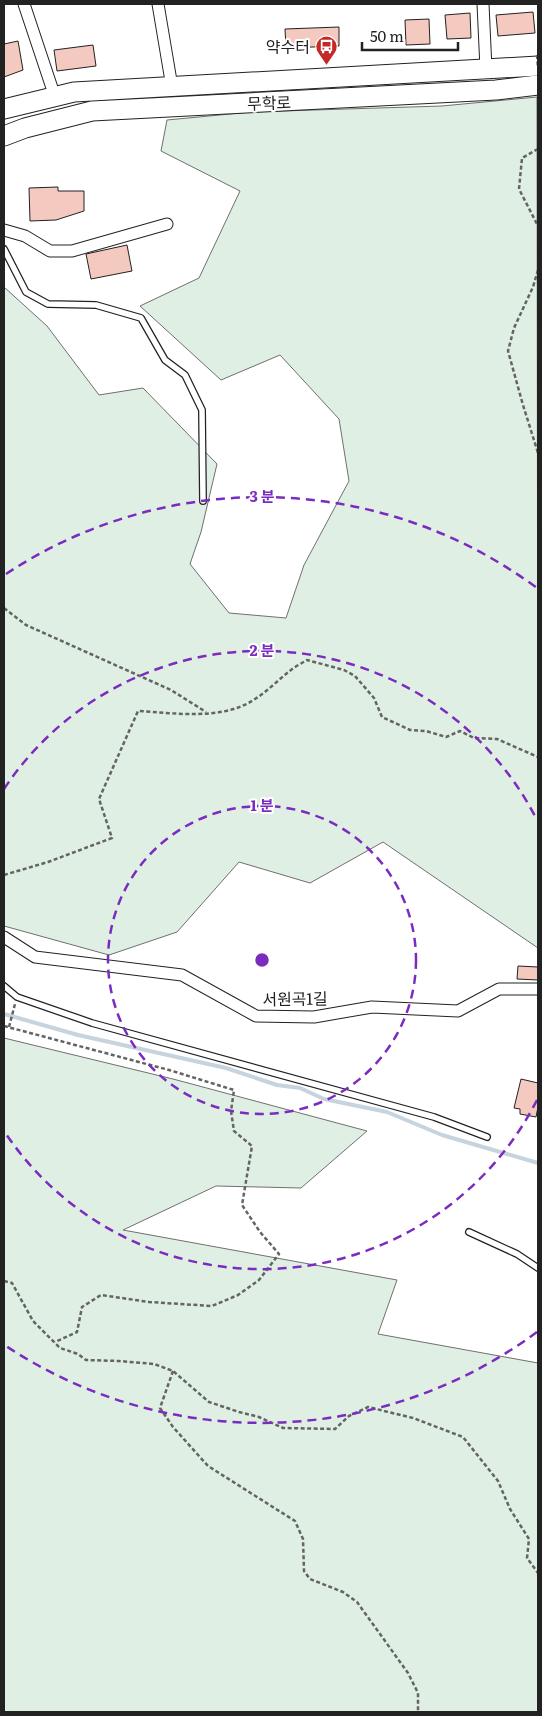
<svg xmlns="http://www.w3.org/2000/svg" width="542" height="1716" font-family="Literata,'Noto Sans KR',serif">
<rect width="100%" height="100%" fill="#fff"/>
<g fill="#e0efe3" stroke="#6f6f6f">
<path d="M537 97 538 948 383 842 310 883 239 862 177 932 109 955 4 926V287L47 326 99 395 143 388 217 464 201 532 190 564 229 613 286 618 304 565 349 481 339 419 280 355 221 380 140 306 199 278 240 191 161 151 167 120 251 112 442 106Z"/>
<path d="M4 1038 173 1079 367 1131 301 1188 216 1186 123 1230 397 1280 378 1334 538 1363V1712H4Z"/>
</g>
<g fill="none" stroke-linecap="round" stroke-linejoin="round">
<path stroke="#c7d3dd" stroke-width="4" d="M4 1014 78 1035 226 1068 277 1085 300 1088 324 1099 387 1112 442 1135 538 1163"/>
</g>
<g fill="#f3c9c0" stroke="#222">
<path d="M533 12 535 33 498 36 496 15Z"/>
<path d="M470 13 471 38 447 39 445 15Z"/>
<path d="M429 19 430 44 406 45 405 20Z"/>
<path d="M339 27V46L286 48 285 29Z"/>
<path d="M18 41 23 70 4 77V44Z"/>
<path d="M93 45 96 66 57 71 54 50Z"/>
<path d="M58 187V191H84V211L56 220 30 221 29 188Z"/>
<path d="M127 245 132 271 91 279 86 254Z"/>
<path d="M518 966 538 967V980L517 979Z"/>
<path d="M521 1079 538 1083V1107L536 1117 520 1114V1109L514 1108Z"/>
</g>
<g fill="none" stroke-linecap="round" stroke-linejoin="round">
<defs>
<g id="service">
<path d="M4 249 26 292 48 304 96 305 141 318 165 360 185 375 202 410 203 501"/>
<path d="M4 986 17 997 92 1023 434 1117 487 1137"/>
<path d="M469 1232 517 1254 538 1268"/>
</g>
<g id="minor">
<path d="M24 4 55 97"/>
<path d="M158 4 172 87"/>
<path d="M483 4 486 69"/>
<path d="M4 230 25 236 50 251H72L167 224"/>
<path d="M4 937 35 957 182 975 256 1016 314 1017 372 1007 458 1011 499 989H538"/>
</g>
<g id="primary">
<path d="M4 109 74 92 538 66"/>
<path d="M4 136 25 128 92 111 496 90 538 85"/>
</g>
</defs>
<use href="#service" stroke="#222" stroke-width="8"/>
<use href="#minor" stroke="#222" stroke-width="13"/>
<use href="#primary" stroke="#222" stroke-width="21"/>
<g stroke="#646464" stroke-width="2.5" stroke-dasharray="4 2.5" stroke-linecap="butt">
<path d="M538 149 522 158 519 189 538 226"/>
<path d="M538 270 533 287 514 328 508 351 523 405 538 453"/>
<path d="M4 608 26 625 171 690 206 712"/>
<path d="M4 875 48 862 112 838 99 799 138 711C175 713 223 721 255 699 268 691 279 679 291 670 296 666 302 663 307 660L344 670 355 676 374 698 382 717 410 730 426 731 446 737 460 731 474 738 497 739 538 757"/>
<path d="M4 1026 169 1070 234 1090 231 1111 234 1131 252 1146 242 1205 260 1232 279 1254 259 1280 238 1295 212 1306 149 1302 101 1295 82 1307 77 1332 55 1342"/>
<path d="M9 1027 15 1004"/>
<path d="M4 1281 12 1283 33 1321 60 1348 78 1354 86 1360 119 1361 154 1364 173 1371 209 1402 239 1412 259 1417 283 1428 335 1429 349 1416 368 1407 413 1418 463 1437 498 1481 510 1509 529 1539 527 1558 538 1573"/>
<path d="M173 1371 160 1408 173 1427 208 1466 295 1521 303 1539 304 1571 310 1579 343 1592 357 1602 408 1673 418 1693V1712"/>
</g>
<use href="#service" stroke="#fff" stroke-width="5.5"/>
<use href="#minor" stroke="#fff" stroke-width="11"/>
<use href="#primary" stroke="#fff" stroke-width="19"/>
<path stroke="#646464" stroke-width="2.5" stroke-dasharray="4 2.5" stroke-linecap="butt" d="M537 55 538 68"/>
</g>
<g fill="none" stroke="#7b2cbf" stroke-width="2.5" stroke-dasharray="9 6">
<circle cx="262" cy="960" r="154"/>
<path d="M537 1100A309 309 0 0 1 4 1131M4 789A309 309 0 0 1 537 820"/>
<path d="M537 1332A463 463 0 0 1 6 1346M6 574A463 463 0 0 1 537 588"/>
</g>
<defs>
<symbol id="bus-pin" viewBox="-11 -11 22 30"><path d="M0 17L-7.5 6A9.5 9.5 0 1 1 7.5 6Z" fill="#c62828" stroke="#fff"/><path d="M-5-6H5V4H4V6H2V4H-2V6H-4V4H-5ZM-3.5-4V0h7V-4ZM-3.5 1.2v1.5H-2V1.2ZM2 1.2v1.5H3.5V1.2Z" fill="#fff"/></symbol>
</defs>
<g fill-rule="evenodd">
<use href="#bus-pin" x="314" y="34" width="25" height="34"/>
</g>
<g text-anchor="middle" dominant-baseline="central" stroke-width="4" stroke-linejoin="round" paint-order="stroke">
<g font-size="16" fill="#222" stroke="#fff" text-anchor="end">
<text x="310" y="46">약수터</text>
</g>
<g font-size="16" fill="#222" stroke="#fff">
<text transform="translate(269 102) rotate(-2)">무학로</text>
<text transform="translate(295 998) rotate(-1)">서원곡1길</text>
</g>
</g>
<circle cx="262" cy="960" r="8" fill="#7b2cbf" stroke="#fff" stroke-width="2.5"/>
<g font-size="15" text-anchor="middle" font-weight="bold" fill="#7b2cbf" stroke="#fff" stroke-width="4" stroke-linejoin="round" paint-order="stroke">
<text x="262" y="502">3 분</text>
<text x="262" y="656">2 분</text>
<text x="262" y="811">1 분</text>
</g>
<rect width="542" height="1716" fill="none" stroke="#222222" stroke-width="10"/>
<path d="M362 42v8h96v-8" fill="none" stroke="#222222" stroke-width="2.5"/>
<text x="370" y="42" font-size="15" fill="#222222" stroke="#ffffff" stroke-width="4" paint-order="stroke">50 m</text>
</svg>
